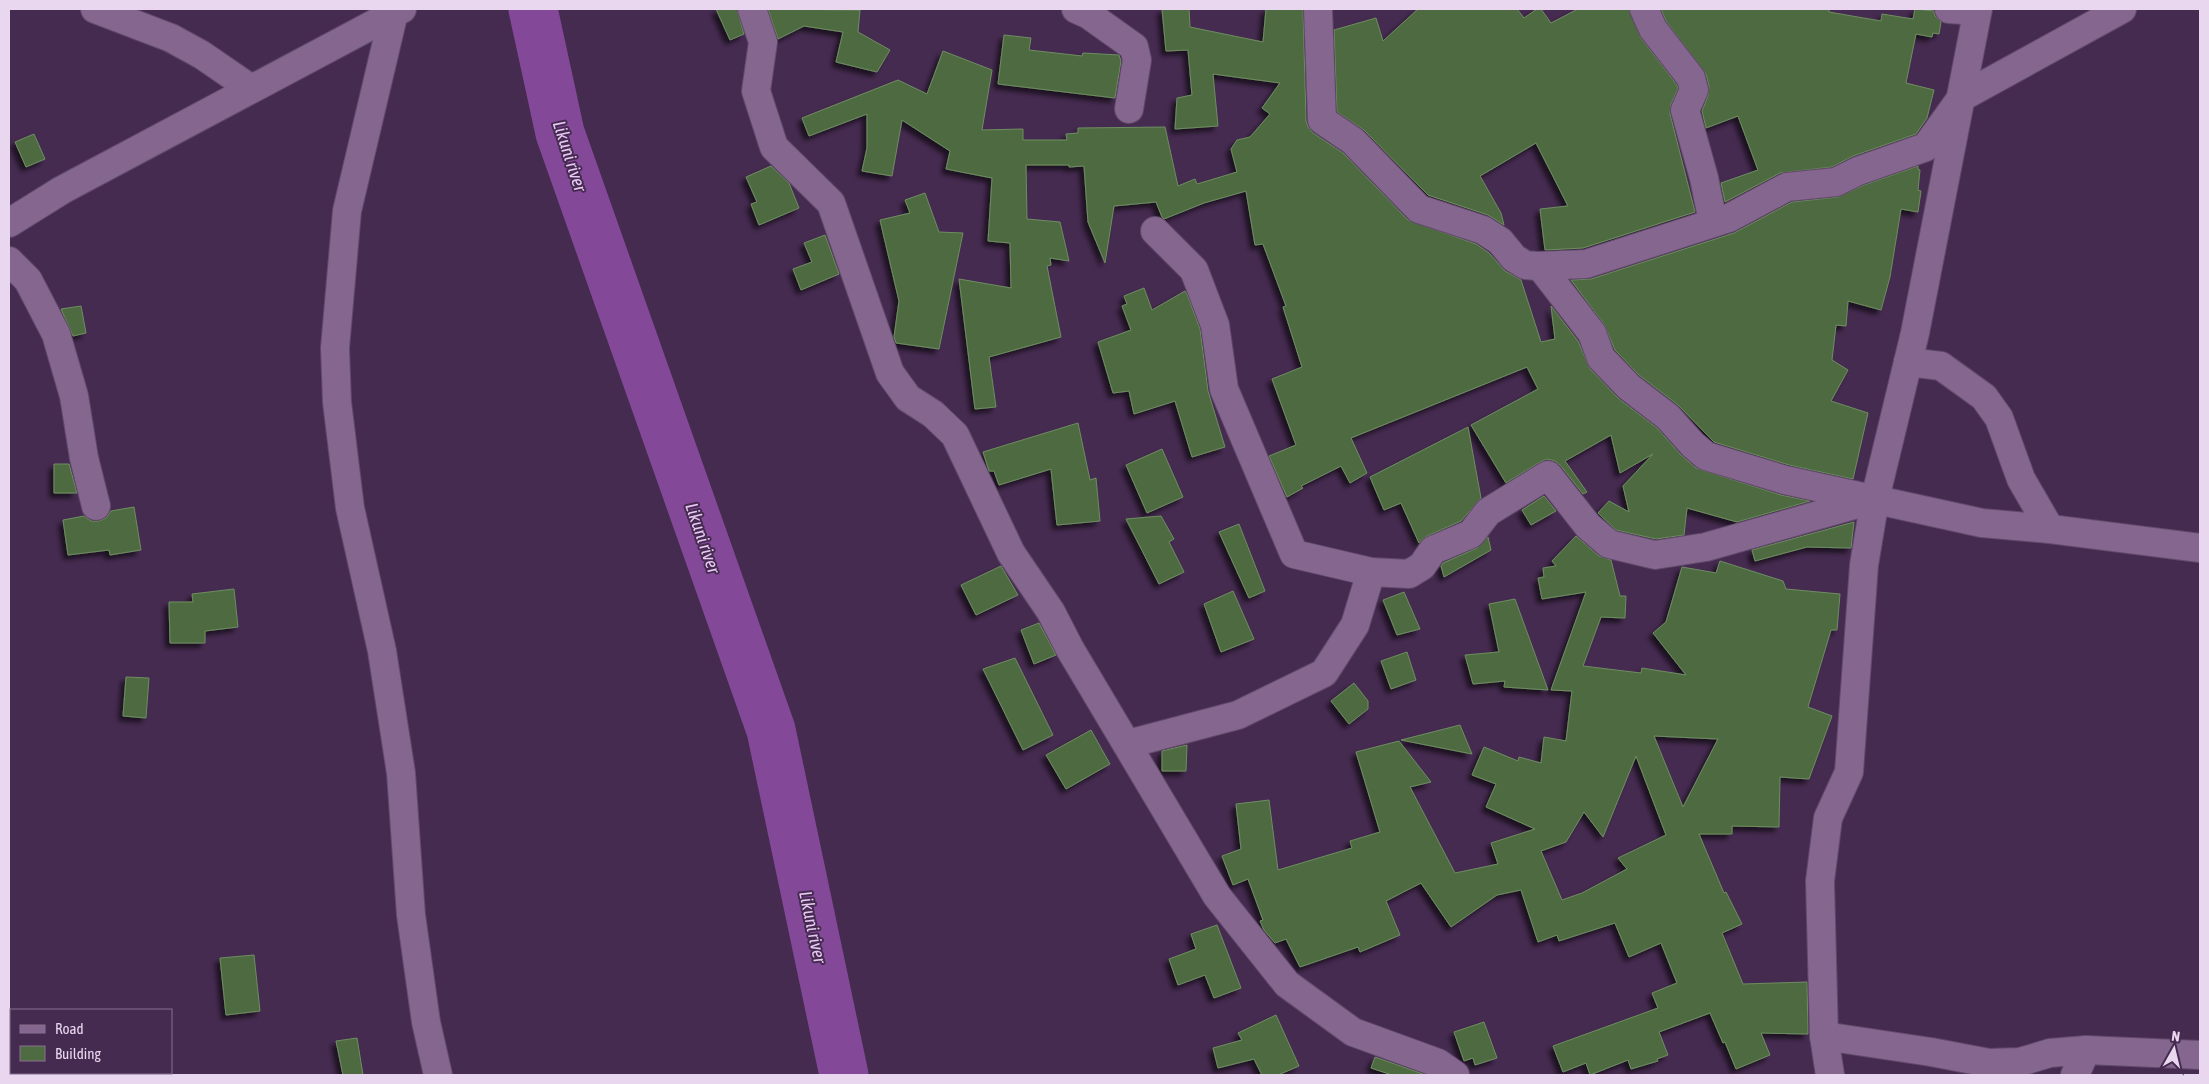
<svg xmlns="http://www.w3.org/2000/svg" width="2209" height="1084" font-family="'Asap Condensed',sans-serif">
<defs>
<filter id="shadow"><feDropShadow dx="-4.5" dy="4.5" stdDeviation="2.5" flood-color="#0009"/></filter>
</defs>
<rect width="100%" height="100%" fill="#462b51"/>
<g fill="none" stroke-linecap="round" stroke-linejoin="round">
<path stroke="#844899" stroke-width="49" d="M533 9 560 133 771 730 844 1075"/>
</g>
<g fill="#4e6b41" stroke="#6e8d61" fill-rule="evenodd" filter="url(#shadow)">
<path d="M716 9H737L744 34 730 40Z"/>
<path d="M768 9 860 10 858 32 890 50 877 72 836 62 843 32 804 26 778 39Z"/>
<path d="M1162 9H1189L1190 27 1263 42 1266 9H1303L1306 121 1308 127 1313 133 1343 153 1408 220 1476 244 1489 253 1505 271 1521 280 1541 342 1555 339 1551 306 1578 341 1590 369 1619 399 1657 428 1681 455 1696 468 1781 495 1810 501 1737 522 1687 508 1684 535 1656 539 1616 530 1598 513 1609 501 1629 512 1623 486 1653 454 1620 473 1611 435 1565 461 1587 492 1583 494 1560 465 1555 461 1547 459 1540 462 1506 483 1471 425 1538 389 1527 367 1351 438 1367 473 1350 483 1341 466 1301 486 1303 488 1287 497 1269 456 1296 445 1272 379 1302 367 1283 307 1286 306 1263 244 1255 245 1246 191 1204 203 1164 219 1162 217 1156 202 1114 206 1105 263 1088 222 1084 166 1069 167V165H1026L1027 219 1060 222 1069 261 1050 258 1051 265 1047 266 1061 337 989 357 996 407 975 409 959 279 1011 288 1010 243 988 241 992 178 946 169 950 151 902 120 892 176 862 171 867 148V114L809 136 802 118 898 80 927 94 943 51 992 70 982 130 1023 129V140H1067L1066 134 1078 133V128L1165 127 1178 186 1195 179 1197 184 1237 172 1231 149 1237 140 1250 137 1270 114 1262 108 1280 83 1213 74 1218 126 1175 129 1177 98 1192 95 1188 50 1166 51Z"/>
<path d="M1418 9H1517L1524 18 1537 9H1541L1551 23 1578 9H1629L1641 38 1677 85 1678 89 1671 104 1670 114 1695 212 1583 248 1545 250 1540 209 1568 206 1536 143 1480 176 1501 213 1504 225 1488 215 1428 195 1364 130 1337 112 1334 30 1376 18 1383 41Z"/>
<path d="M1661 9H1829V12L1881 21 1882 14 1913 19 1915 9 1934 11 1935 16 1941 22 1939 34 1933 33 1932 37 1916 34 1906 83 1934 90 1927 118 1916 134 1853 156 1832 167 1780 173 1725 202 1721 183 1758 170 1738 116 1706 128 1702 111 1708 96 1709 86 1706 74 1666 21Z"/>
<path d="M1004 35 1031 38 1029 50 1082 56 1083 53 1119 55 1121 61 1115 98 998 84Z"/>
<path d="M34 134 45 159 26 167 15 142Z"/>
<path d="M771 166 789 183 799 208 759 225 751 204 757 202 746 177Z"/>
<path d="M1918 166V169L1920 170 1918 190 1921 191 1918 212 1901 209 1890 277 1881 310 1848 301 1846 326 1836 325 1832 360 1848 370 1831 401 1868 413 1853 479 1789 465 1714 442 1678 405 1639 375 1615 350 1604 324 1571 280 1591 279 1734 233 1792 202 1838 197 1864 185Z"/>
<path d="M925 193 939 232 963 233 939 349 896 343 894 337 899 301 880 220 910 213 905 200Z"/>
<path d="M825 235 839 274 801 290 793 269 812 262 804 243Z"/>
<path d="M1144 288 1152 310 1185 291 1187 294 1200 329 1208 391 1225 447 1192 457 1175 401 1134 414 1129 391 1113 393 1098 342 1131 330 1122 306 1127 304 1124 296Z"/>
<path d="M81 306 86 333 73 336 61 309Z"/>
<path d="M1078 423 1090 480 1096 478 1100 521 1057 525 1051 469 999 485 994 471H989L983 452Z"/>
<path d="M1468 427 1481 498 1461 521 1427 536 1419 543 1401 503 1384 510 1370 477Z"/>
<path d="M1162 449 1183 497 1147 513 1126 465Z"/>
<path d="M54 464H69L77 493H54Z"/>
<path d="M1544 496 1556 511 1531 525 1522 510Z"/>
<path d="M134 507 141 550 110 555 109 550 68 555 63 520 84 516 91 521H99L106 518 111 511Z"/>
<path d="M1161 516 1174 539 1169 542 1184 572 1159 584 1126 519Z"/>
<path d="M1854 522 1851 548 1807 547 1755 561 1752 550Z"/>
<path d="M1239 524 1265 591 1249 598 1219 532Z"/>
<path d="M1576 536 1599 556 1611 560 1620 596H1626L1625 618 1601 617 1583 666 1641 673 1642 668 1686 675 1653 633 1666 622 1682 567 1716 573 1720 561 1783 581 1786 589 1840 594 1837 630H1831L1808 707 1832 716 1809 779 1780 777 1779 827 1732 826V834H1699L1724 893 1726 892 1742 924 1722 933 1743 984 1807 982 1808 1034 1761 1033 1770 1055 1736 1069 1725 1042 1723 1043 1710 1013 1659 1032 1668 1055 1657 1059 1658 1061 1631 1069 1628 1060 1590 1075 1586 1063 1563 1072 1553 1046 1658 1008 1652 993 1677 983 1661 943 1629 957 1615 923 1559 941 1557 935 1538 942 1521 890 1497 895 1451 927 1421 883 1386 901 1400 935 1360 952 1358 947 1300 967 1286 939 1275 943 1264 930 1260 921 1263 920 1248 879 1233 885 1222 856 1241 849 1236 804 1269 800 1278 870 1352 848 1350 841 1380 832 1356 752 1399 741 1431 782 1410 787 1455 873 1498 864 1491 843 1535 829 1486 807 1496 784 1472 775 1484 747 1518 761 1519 757 1541 763 1544 737 1566 741 1572 691 1551 690 1586 592 1542 599 1538 578 1544 577 1543 568 1556 566 1552 561ZM1654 736 1718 739 1683 807ZM1636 756 1666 835 1618 858 1627 869 1582 893 1562 900 1541 851 1566 842 1584 812 1603 837Z"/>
<path d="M1488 537 1491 550 1444 577 1441 566 1443 563 1477 548Z"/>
<path d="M1001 566 1018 595 976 615 961 585Z"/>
<path d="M234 589 238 627 205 631V643H170L169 602H193L192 594Z"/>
<path d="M1233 591 1254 639 1221 652 1204 604Z"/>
<path d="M1404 592 1420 629 1397 635 1383 600Z"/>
<path d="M1515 599 1548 690 1504 687 1505 681 1473 684 1465 655 1499 652 1489 604Z"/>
<path d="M1039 623 1056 655 1034 664 1021 630Z"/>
<path d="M1407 652 1416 680 1391 689 1381 661Z"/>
<path d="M1015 658 1053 735 1023 750 983 669Z"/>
<path d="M126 677 149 678 146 718 123 716Z"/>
<path d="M1354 683 1368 701V709L1349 724 1331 701Z"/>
<path d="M1460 725 1472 754 1401 740Z"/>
<path d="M1091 730 1110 764 1066 789 1046 755Z"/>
<path d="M1187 745 1186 771H1162V751Z"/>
<path d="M1217 925 1241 988 1214 998 1205 975 1178 985 1169 959 1196 949 1191 934Z"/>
<path d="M254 955 260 1011 226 1015 220 958Z"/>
<path d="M1276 1015 1299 1066 1278 1075H1262L1254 1059 1218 1068 1213 1048 1242 1040 1238 1033Z"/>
<path d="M1484 1022 1497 1058 1475 1065 1473 1058 1464 1061 1454 1032Z"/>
<path d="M357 1038 363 1075H343L336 1041Z"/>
<path d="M1375 1057 1426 1075H1392L1371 1068Z"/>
</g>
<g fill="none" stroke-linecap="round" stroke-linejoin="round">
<defs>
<g id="minor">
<path d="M95 9 171 38 202 55 250 88"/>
<path d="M391 9 394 12 347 211 335 348 337 402 350 508 382 651 401 773 411 915 426 1022 438 1075"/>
<path d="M752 9 763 42 756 91 774 147 831 203 890 373 908 398 933 414 955 435 1011 553 1051 612 1070 649 1217 896 1287 984 1353 1032 1438 1063 1455 1075"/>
<path d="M1076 9 1089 15 1134 47 1137 60 1129 109"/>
<path d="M1318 9 1322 120 1353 141 1419 209 1483 230 1500 241 1514 258 1525 265 1537 266 1586 264 1729 218 1787 187 1836 182 1858 171 1926 147 1962 97 2122 9"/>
<path d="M1644 9 1653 29 1691 78 1694 90 1685 110 1704 178 1713 222"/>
<path d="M1949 9 1977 11"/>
<path d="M9 223 62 190 402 9"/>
<path d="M1155 231 1194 270 1215 325 1224 389 1294 554 1371 572 1409 574 1422 566 1433 550 1471 534 1488 512 1548 475 1588 526 1609 544 1655 555 1706 547 1875 499"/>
<path d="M9 261 28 280 56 334 74 396 84 458 96 506"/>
<path d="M1540 266 1592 333 1601 358 1629 387 1668 417 1693 445 1706 456 1785 480 1982 523 2050 529"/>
<path d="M1908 362 1941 366 1984 397 1999 418 2021 479 2050 529 2200 548"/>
<path d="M1128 744 1238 715 1324 673 1355 625 1371 572"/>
<path d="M1824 1036 1931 1052 1989 1063 2020 1062 2050 1053 2086 1050 2200 1055"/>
<path d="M1830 1075 1824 1036 1820 881 1828 818 1849 772 1864 565 1875 499 1915 333 1978 9"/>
<path d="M2075 1075 2086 1050"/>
</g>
</defs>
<use href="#minor" stroke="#614969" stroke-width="30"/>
<use href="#minor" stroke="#84668f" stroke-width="28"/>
</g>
<g text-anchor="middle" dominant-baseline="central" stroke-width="4" stroke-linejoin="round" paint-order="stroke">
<g font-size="18" font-style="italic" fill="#e9caf5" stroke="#462b51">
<text transform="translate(570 156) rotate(72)">Likuni river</text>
<text transform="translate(703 538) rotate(71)">Likuni river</text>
<text transform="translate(813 927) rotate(78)">Likuni river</text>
</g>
</g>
<rect width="2209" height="1084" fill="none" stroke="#e8d7ee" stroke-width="20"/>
<rect x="10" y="1009" width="162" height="65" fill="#462b51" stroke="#877090"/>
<rect x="20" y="1025" width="25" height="8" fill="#84668f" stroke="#877090"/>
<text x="55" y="1034" font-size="15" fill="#e8d7ee">Road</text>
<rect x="20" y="1046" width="25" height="15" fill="#4e6b41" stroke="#877090"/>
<text x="55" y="1059" font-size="15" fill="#e8d7ee">Building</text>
<g transform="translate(2174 1049) rotate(8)" stroke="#462b51" stroke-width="4" paint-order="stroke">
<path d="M0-4L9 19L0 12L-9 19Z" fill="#e8d7ee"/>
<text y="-8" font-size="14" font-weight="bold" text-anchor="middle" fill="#e8d7ee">N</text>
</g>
</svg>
